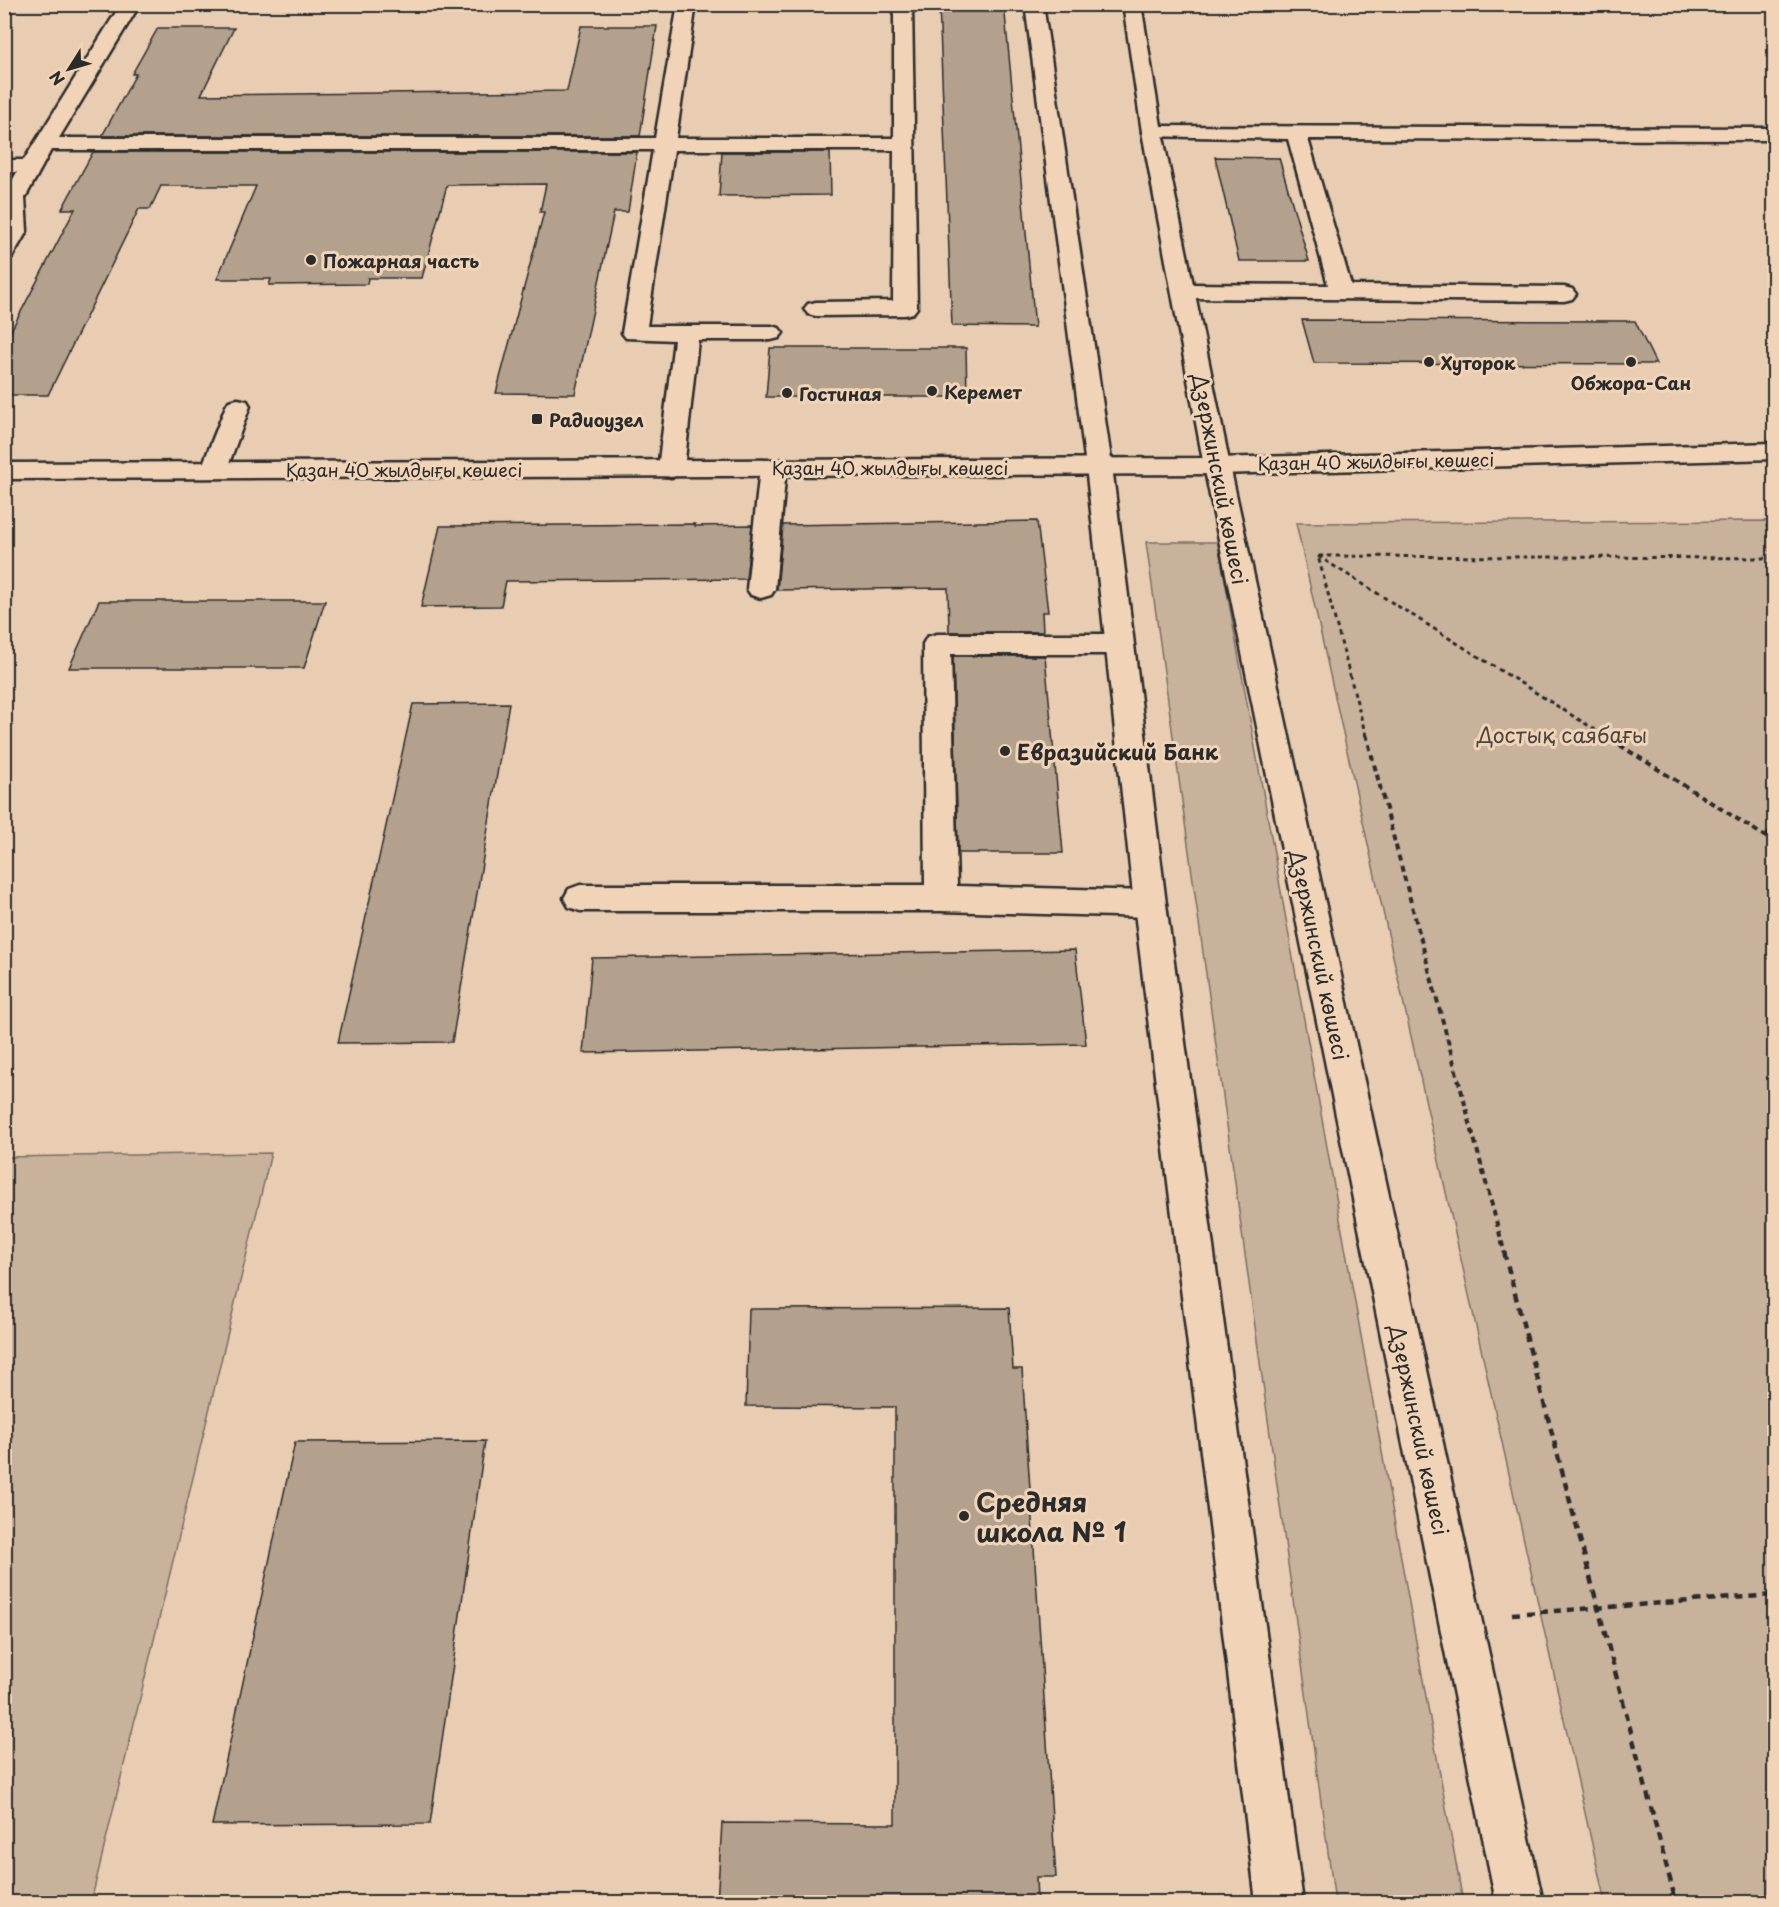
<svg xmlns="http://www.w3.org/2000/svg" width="1779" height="1907" font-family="'Playpen Sans',sans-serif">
<rect width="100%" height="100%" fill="#e9cdb2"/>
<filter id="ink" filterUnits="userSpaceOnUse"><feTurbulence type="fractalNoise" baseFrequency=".0167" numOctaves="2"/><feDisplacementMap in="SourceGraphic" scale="12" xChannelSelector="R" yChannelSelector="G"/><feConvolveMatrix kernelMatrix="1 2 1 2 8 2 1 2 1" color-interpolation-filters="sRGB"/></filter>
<g filter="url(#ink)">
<g fill="#c9b29c" stroke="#7a6e64" stroke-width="1.5">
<path d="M1774 521V1902H1605L1296 523Z"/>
<path d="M1146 542H1218L1463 1902H1335Z"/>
<path d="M271 1153 91 1902H5V1157Z"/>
</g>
<g fill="#b3a08d" stroke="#2b2b2b" stroke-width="1.5">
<path d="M939 4H1004L1035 327 952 326Z"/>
<path d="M581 26H657L640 136H102L136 74H132L158 28H234L201 95 567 91Z"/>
<path d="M93 152H637L628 212H614L575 394 496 393 544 212H540L546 184 447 185 422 278H368L367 284 269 285 271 279H217L256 186H161L150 209H139L48 395H4V344L75 209H62Z"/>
<path d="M722 152H830L831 195 719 196Z"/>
<path d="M1215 157 1279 158 1309 261H1239Z"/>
<path d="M1302 320 1635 321 1656 364 1314 363Z"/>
<path d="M770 348H966L967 397H766Z"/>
<path d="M1037 521 1048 612H1042L1043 632H949L948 588 777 590 783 525Z"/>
<path d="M695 524V526L752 525 746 579 506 581 501 606 421 607 440 526Z"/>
<path d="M99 601H325L304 668H69Z"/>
<path d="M953 656H1045L1063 853H958Z"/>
<path d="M509 703 452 1042 338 1043 413 704Z"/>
<path d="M1075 950 1086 1044 583 1053 592 958Z"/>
<path d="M1009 1308 1013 1369H1022L1056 1877H1036L1037 1902H717L722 1823 895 1824V1407L746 1406 749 1309Z"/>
<path d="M485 1441 430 1824 212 1825 295 1442Z"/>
</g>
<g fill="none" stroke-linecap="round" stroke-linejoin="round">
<defs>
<g id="service">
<path d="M121 4H140L59 138H655L678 4H696L676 138H894V4H912L917 308 913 313 905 315 816 316 808 314 804 309 808 304 816 302 893 301 894 150H674L647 326H771L779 328 783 333 779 338 771 340H698L684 469 680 475 671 477 662 475 658 469 674 340 626 338 622 333 653 150H51L25 198 27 231 12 257 4 259V196L17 172H4V160H24Z"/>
<path d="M1152 126 1774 128V140L1308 139 1351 285 1564 287 1572 289 1576 294 1572 299 1564 301 1185 298 1177 296 1173 291 1177 286 1185 284 1328 285 1288 139 1145 136 1142 132 1145 128Z"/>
<path d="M238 399 247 401 250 406 227 469 223 475 214 477 205 475 201 469 226 406 229 401Z"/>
<path d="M773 460 782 462 786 468 775 589 771 595 761 598 751 595 747 589 760 468 764 462Z"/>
<path d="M937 634H1118L1128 637 1132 644 1128 651 1118 654H951L957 886 1150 891 1161 895 1166 904 1161 913 1150 917 941 911H580L569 907 564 898 569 889 580 885H925L923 644 927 637Z"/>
</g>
<g id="minor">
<path d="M1025 4H1043L1112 466 1166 904 1303 1902H1256L1134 904 1086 466Z"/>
<path d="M1123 4H1141L1162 132 1230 466 1543 1902H1496L1204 466 1142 132Z"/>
</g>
<path id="tertiary" d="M1774 443V459L1217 474 4 479V463L1217 458Z"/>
</defs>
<use href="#service" stroke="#2b2b2b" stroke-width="5"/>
<use href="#minor" stroke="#2b2b2b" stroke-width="5"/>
<use href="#tertiary" stroke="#2b2b2b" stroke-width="5"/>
<g stroke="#2b2b2b" stroke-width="3" stroke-dasharray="4.5 4" stroke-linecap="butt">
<path d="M1774 518 1767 526 1774 546"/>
<path d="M1318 556 1605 736"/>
<path d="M1366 736 1318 556 1774 558"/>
</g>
<g stroke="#2b2b2b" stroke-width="4" stroke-dasharray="6 4.5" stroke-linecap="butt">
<path d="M1366 734 1505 1254"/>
<path d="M1602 734 1774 842"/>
<path d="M1767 837 1774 817"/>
</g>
<g stroke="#2b2b2b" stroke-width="4.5" stroke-dasharray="8 6" stroke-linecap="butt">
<path d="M1504 1252 1676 1902"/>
<path d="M1512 1614 1774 1595"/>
</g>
<use href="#service" fill="#f1d4b8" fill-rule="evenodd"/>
<use href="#minor" fill="#f1d4b8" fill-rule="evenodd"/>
<use href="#tertiary" fill="#f1d4b8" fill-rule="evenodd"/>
</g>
</g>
<g fill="#2b2b2b" stroke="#f1d4b8" stroke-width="2">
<circle cx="311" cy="260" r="6"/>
<circle cx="1429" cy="362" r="6"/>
<circle cx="1631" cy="362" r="6"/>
<circle cx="932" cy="391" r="6"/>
<circle cx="787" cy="393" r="6"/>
<rect x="531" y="413" width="12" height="12" rx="3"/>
<circle cx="1005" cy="751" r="6"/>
<circle cx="964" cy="1516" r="6"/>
</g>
<g text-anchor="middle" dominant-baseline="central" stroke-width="6" stroke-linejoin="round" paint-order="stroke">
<g font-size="18" font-weight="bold" fill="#2b2b2b" stroke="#f1d4b8" text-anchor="start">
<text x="323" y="260">Пожарная часть</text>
<text x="1441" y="362">Хуторок</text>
<text x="1631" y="382" text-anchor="middle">Обжора-Сан</text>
<text x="944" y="391">Керемет</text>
<text x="799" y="393">Гостиная</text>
<text x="549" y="419">Радиоузел</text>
</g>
<g font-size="18" fill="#2b2b2b" stroke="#f1d4b8">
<text transform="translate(1376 461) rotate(-1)">Қазан 40 жылдығы көшесі</text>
<text x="890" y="467">Қазан 40 жылдығы көшесі</text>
<text x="404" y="469">Қазан 40 жылдығы көшесі</text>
</g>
<g font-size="21" fill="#2b2b2b" stroke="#f1d4b8">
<text transform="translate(1221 479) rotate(79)">Дзержинский көшесі</text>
<text transform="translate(1320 955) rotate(78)">Дзержинский көшесі</text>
<text transform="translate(1420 1430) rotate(78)">Дзержинский көшесі</text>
</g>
<g font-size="21" fill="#4b4642" stroke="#f1d4b8">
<text x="1562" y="734">Достық саябағы</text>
</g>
<g font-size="21" font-weight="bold" fill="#2b2b2b" stroke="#f1d4b8" text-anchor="start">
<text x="1017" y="751">Евразийский Банк</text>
</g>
<g font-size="26" font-weight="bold" fill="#2b2b2b" stroke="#f1d4b8" text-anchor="start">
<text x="976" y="1501">Средняя<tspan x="976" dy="30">школа № 1</tspan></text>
</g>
</g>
<rect width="1779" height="1907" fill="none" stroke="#f1d4b8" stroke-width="24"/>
<rect x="12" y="12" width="1755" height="1883" fill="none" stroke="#2b2b2b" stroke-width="2" filter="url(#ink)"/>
<g transform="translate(69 69) rotate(233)" stroke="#f1d4b8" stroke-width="4.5" paint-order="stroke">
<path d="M0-4.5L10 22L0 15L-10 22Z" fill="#2b2b2b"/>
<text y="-9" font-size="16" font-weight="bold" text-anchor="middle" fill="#2b2b2b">N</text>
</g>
</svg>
